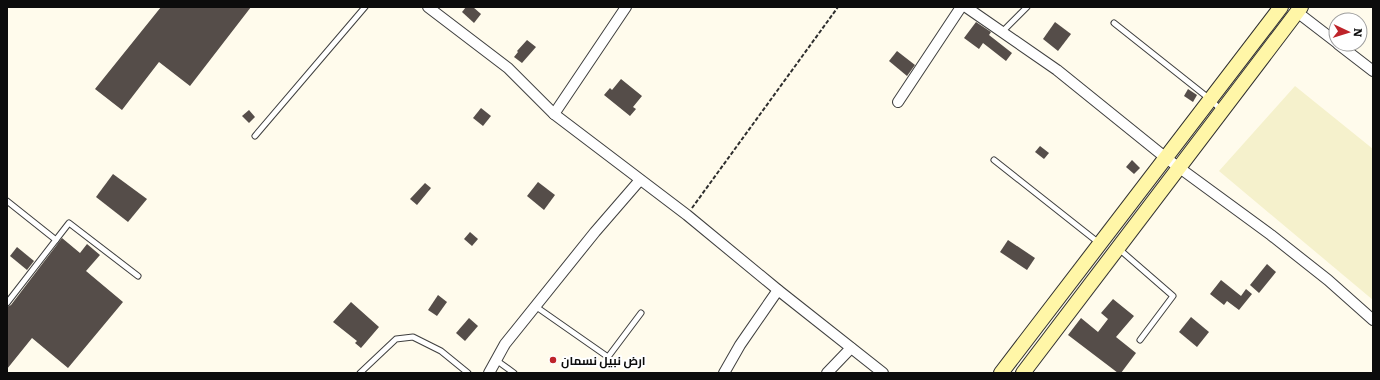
<svg xmlns="http://www.w3.org/2000/svg" width="1380" height="380" font-family="Literata,Cairo,serif">
<rect width="100%" height="100%" fill="#fffbec"/>
<path fill="#f5f1cc" d="M1295 86 1373 149V300L1219 171Z"/>
<g fill="#554d49">
<path d="M161 7H251L190 86 159 62 122 110 95 89Z"/>
<path d="M466 7H473L481 14 474 23 462 12Z"/>
<path d="M976 22 991 32 989 35 1012 53 1006 61 983 43 979 49 964 38Z"/>
<path d="M1055 22 1071 34 1058 51 1043 39Z"/>
<path d="M527 40 536 47 522 63 514 57 518 52 517 51Z"/>
<path d="M897 51 915 65 907 76 889 61Z"/>
<path d="M621 79 642 96 633 107 636 109 630 116 604 95 610 88 612 90Z"/>
<path d="M1188 89 1197 95 1193 102 1184 96Z"/>
<path d="M481 108 491 116 483 126 473 118Z"/>
<path d="M249 110 255 117 249 123 242 116Z"/>
<path d="M1040 146 1049 153 1044 159 1035 152Z"/>
<path d="M1132 160 1140 168 1134 174 1126 167Z"/>
<path d="M113 174 147 199 128 222 96 197Z"/>
<path d="M538 182 555 195 544 210 527 196Z"/>
<path d="M425 183 431 188 417 205 410 199Z"/>
<path d="M470 232 478 239 472 246 464 239Z"/>
<path d="M62 238 80 253 87 244 100 255 86 271 123 302 68 368 32 338 7 369V307L11 305Z"/>
<path d="M1008 240 1035 258 1027 270 1000 252Z"/>
<path d="M17 247 34 261 27 270 10 256Z"/>
<path d="M1267 264 1276 272 1259 293 1250 285Z"/>
<path d="M1221 280 1241 296 1246 289 1252 294 1239 310 1227 301 1224 305 1210 294Z"/>
<path d="M438 295 447 302 437 316 428 310Z"/>
<path d="M1113 299 1134 316 1116 337 1136 353 1121 373H1118L1068 335 1081 318 1098 332 1108 319 1101 313Z"/>
<path d="M351 302 379 327 361 348 355 343 357 341 333 322Z"/>
<path d="M1191 317 1209 332 1197 347 1179 332Z"/>
<path d="M469 318 478 326 465 341 456 333Z"/>
</g>
<g fill="none" stroke-linecap="round" stroke-linejoin="round">
<defs>
<g id="lane">
<path d="M1114 23 1211 100 1222 111"/>
<path d="M1003 31 1027 7"/>
<path d="M255 136 365 7"/>
<path d="M994 160 1099 243"/>
<path d="M7 201 56 240"/>
<path d="M1119 249 1173 296 1140 340"/>
<path d="M7 303 69 223 138 276"/>
<path d="M535 306 608 357 641 313"/>
<path d="M496 360 514 373"/>
<path d="M360 373 396 339 413 337 441 351 468 373"/>
</g>
<g id="street">
<path d="M428 7 508 68 554 114 687 215 778 290 883 373"/>
<path d="M966 7 1057 70 1166 158 1271 235 1328 280 1373 320"/>
<path d="M1297 12 1336 42"/>
<path d="M1338 44 1373 71"/>
<path d="M898 102 961 7"/>
<path d="M554 114 626 7"/>
<path d="M489 373 505 344 595 232 640 180"/>
<path d="M724 373 740 345 778 290"/>
<path d="M827 373 851 348"/>
</g>
<g id="secondary">
<path d="M1001 373 1281 7"/>
<path d="M1023 373 1301 7"/>
</g>
</defs>
<use href="#lane" stroke="#3f3f3f" stroke-width="7"/>
<use href="#street" stroke="#3f3f3f" stroke-width="12"/>
<use href="#secondary" stroke="#2e2e2e" stroke-width="16"/>
<path stroke="#2e2e2e" stroke-width="2" stroke-dasharray="4 2" stroke-linecap="butt" d="M692 208 838 7"/>
<use href="#lane" stroke="#fff" stroke-width="5"/>
<use href="#street" stroke="#fff" stroke-width="10"/>
<use href="#secondary" stroke="#fff6a7" stroke-width="14"/>
</g>
<circle fill="#be232a" stroke="#fff" stroke-width="1.5" cx="553" cy="360" r="4"/>
<g text-anchor="middle" dominant-baseline="central" stroke-width="4" stroke-linejoin="round" paint-order="stroke">
<g font-size="12" font-weight="bold" fill="#0c0c0c" stroke="#fff" text-anchor="start">
<text x="561" y="360">ارض نبيل نسمان</text>
</g>
</g>
<rect width="1380" height="380" fill="none" stroke="#0c0c0c" stroke-width="16"/>
<g transform="translate(1348 32) rotate(94)"><circle r="19" fill="#ffffff" stroke="#9e9e9e"/>
<path d="M0-3L7 15L0 10L-7 15Z" fill="#be232a"/>
<text y="-6" font-size="11" font-weight="bold" text-anchor="middle" fill="#0c0c0c">N</text>
</g>
</svg>
